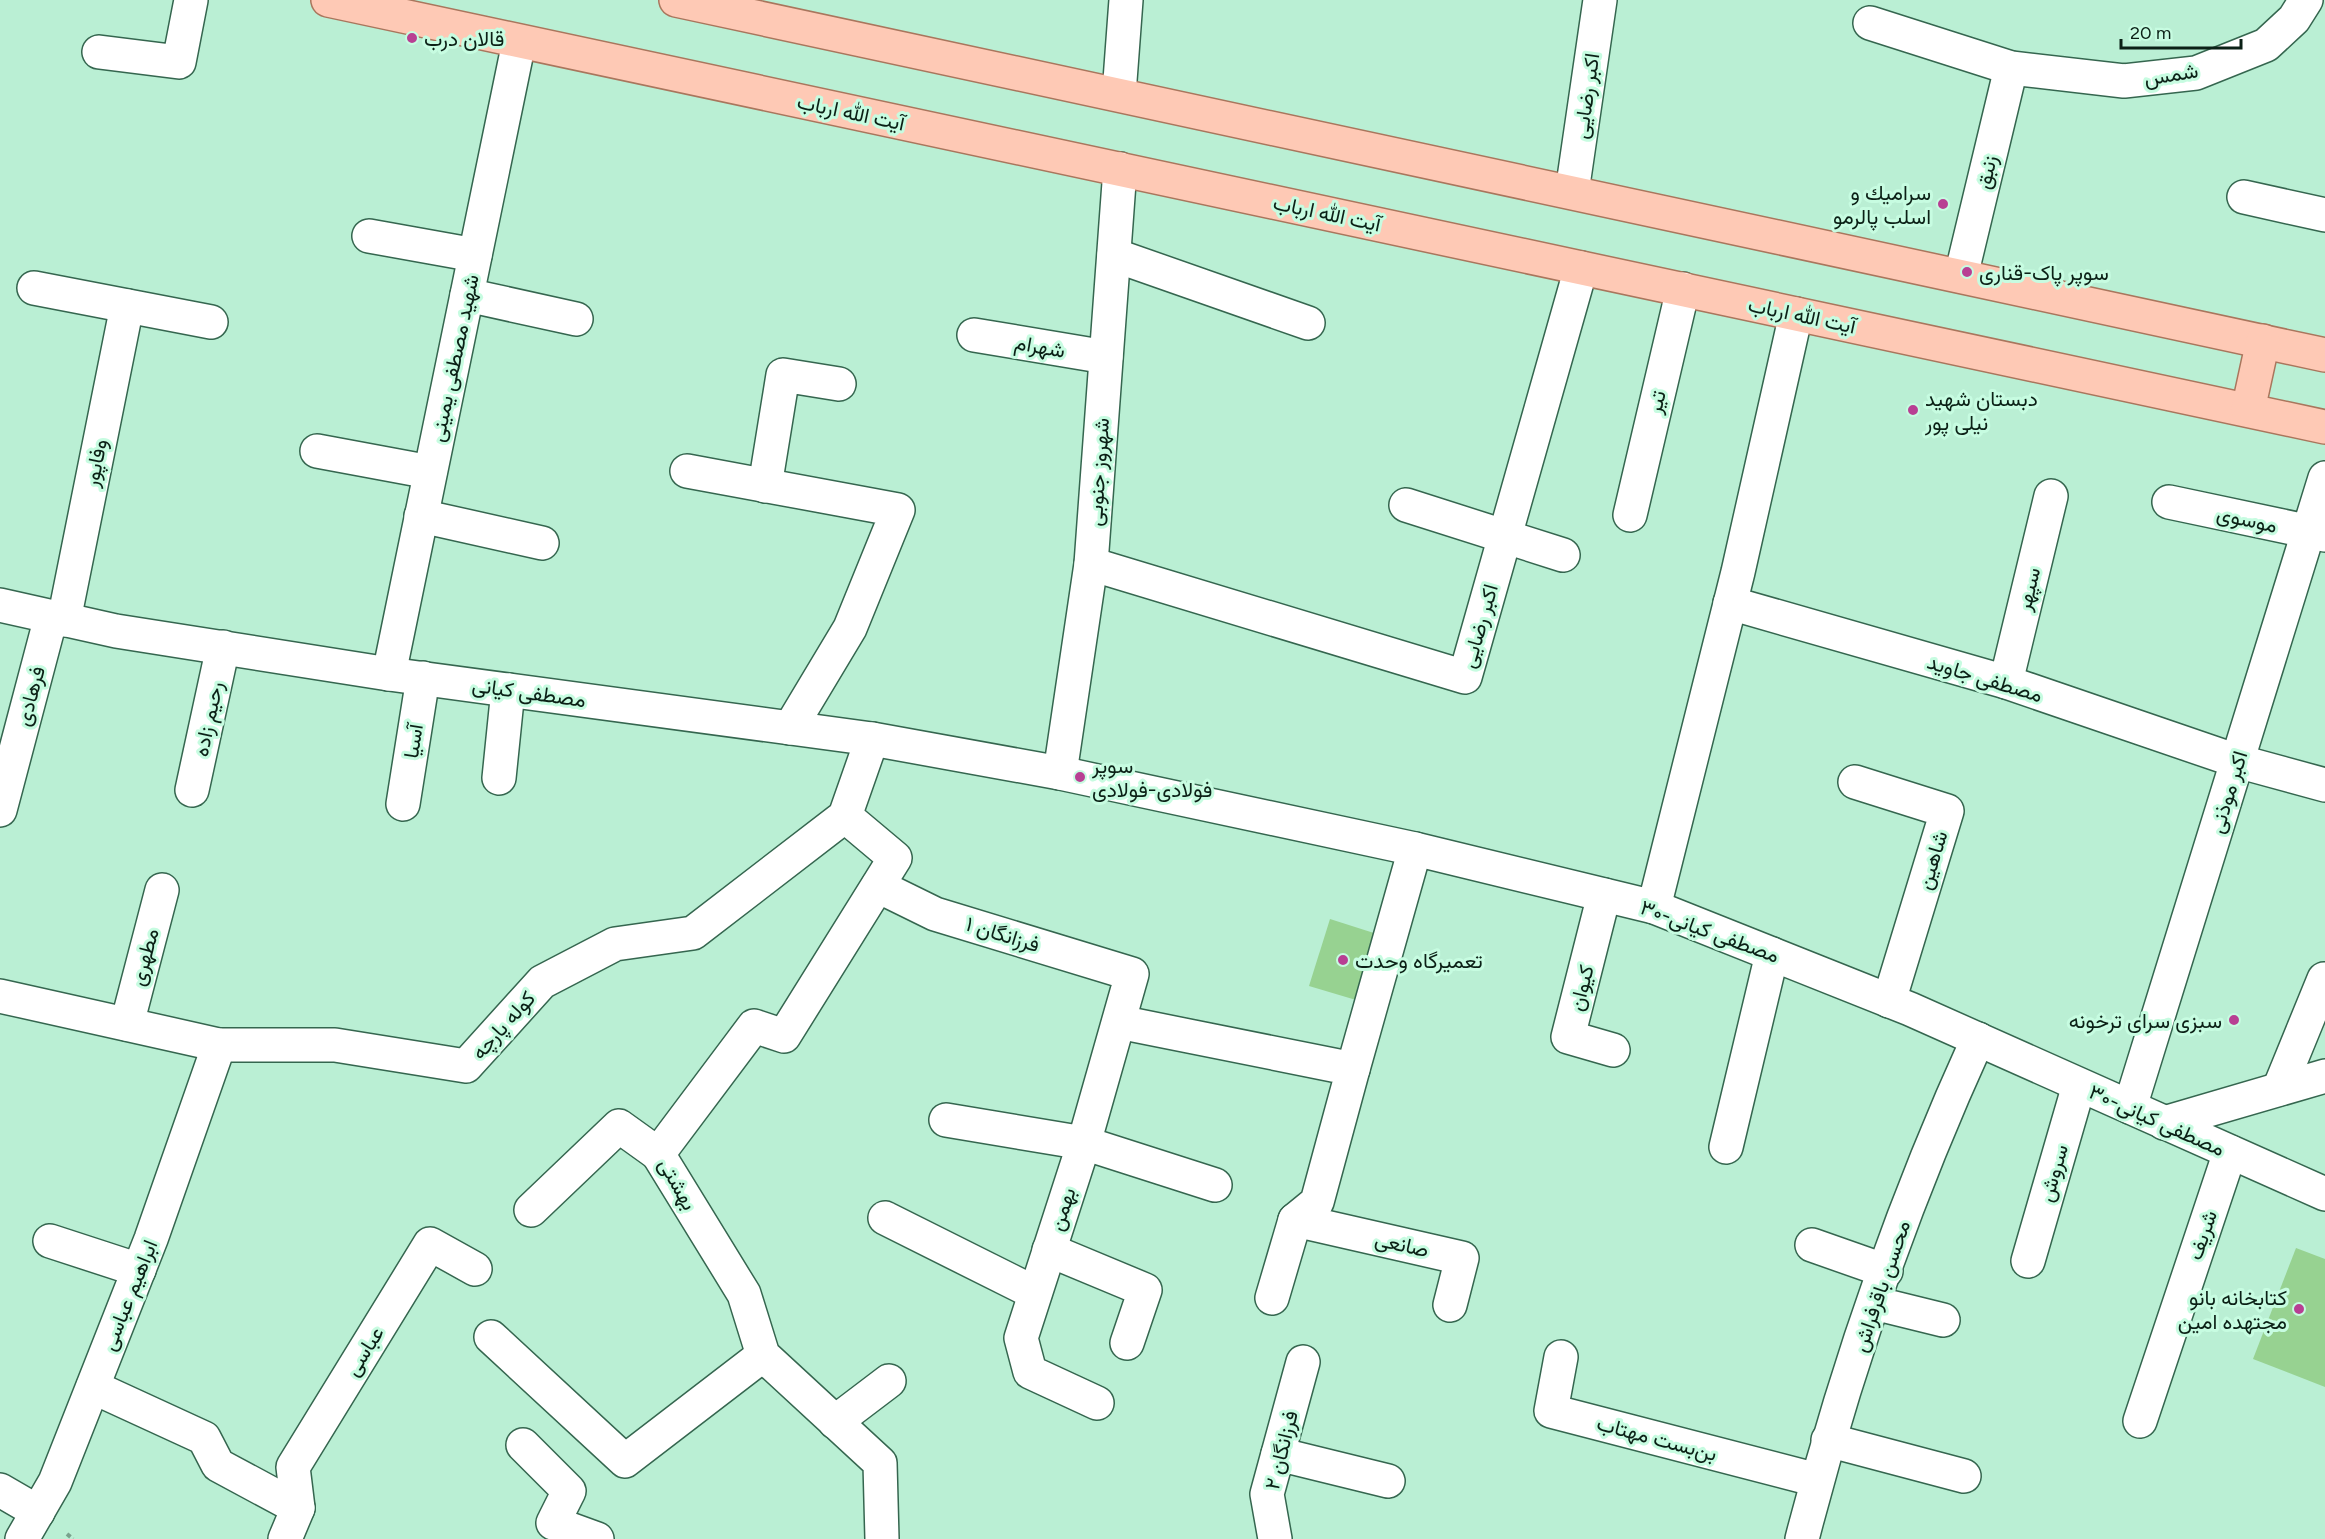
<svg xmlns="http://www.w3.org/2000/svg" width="2325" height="1539" font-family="Figtree,Vazirmatn,sans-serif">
<rect width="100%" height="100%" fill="#baefd4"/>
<g fill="#97d291">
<path d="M1330 919 1377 934 1356 1000 1309 986Z"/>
<path d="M2296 1248 2325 1259V1387L2253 1359Z"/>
</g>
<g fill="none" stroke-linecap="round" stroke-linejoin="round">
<defs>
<g id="minor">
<path d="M1870 23 2011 68 2124 81 2196 73 2266 45 2294 19 2306 0"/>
<path d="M99 52 179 62 191 0"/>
<path d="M1119 94 1126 0"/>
<path d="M1572 192 1600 0"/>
<path d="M2244 197 2325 215"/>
<path d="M369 236 475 255"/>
<path d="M1114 255 1308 323"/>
<path d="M1961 276 2011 68"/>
<path d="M34 288 211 322"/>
<path d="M467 295 576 319"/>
<path d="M974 335 1106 357"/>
<path d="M317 451 430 472"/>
<path d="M687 471 898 510 850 628 790 728"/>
<path d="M765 486 783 375 839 384"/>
<path d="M2169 502 2325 535"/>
<path d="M1406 505 1563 555"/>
<path d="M1630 515 1683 289"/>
<path d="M421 516 542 543"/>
<path d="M1091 564 1465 677 1581 268"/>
<path d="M1730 603 2006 682 2237 761 2325 785"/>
<path d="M0 605 116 631 389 674 872 739 1060 773 1415 849 1654 907 1910 1009 2325 1194"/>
<path d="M64 620 127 306"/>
<path d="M389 674 519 42"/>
<path d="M2006 682 2051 496"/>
<path d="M1060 773 1091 564 1120 169"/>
<path d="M499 778 508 690"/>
<path d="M1855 782 1947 811 1889 1001"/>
<path d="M192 790 223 647"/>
<path d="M403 804 423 678"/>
<path d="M0 810 51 617"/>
<path d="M845 816 895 858 784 1036 754 1026 658 1154 744 1294 763 1355 880 1463 882 1539"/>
<path d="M878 886 935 914 1132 974 1084 1143 1021 1338 1030 1372 1097 1403"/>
<path d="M1604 895 1568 1037 1613 1050"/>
<path d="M1654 907 1738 572 1796 314"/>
<path d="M0 996 219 1045H335L466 1066 542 982 615 944 693 933 845 816 872 739"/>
<path d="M1119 1022 1353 1069 1317 1202 1295 1220 1272 1298"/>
<path d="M127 1024 162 890"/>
<path d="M1353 1069 1415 849"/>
<path d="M2279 1089 2324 979"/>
<path d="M2130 1107 2325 478"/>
<path d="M946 1120 1084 1143 1215 1185"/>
<path d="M2164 1123 2325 1076"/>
<path d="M1726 1147 1772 954"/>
<path d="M531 1210 619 1126 658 1154"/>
<path d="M885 1218 1035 1293"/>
<path d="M1295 1220 1462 1258 1450 1305"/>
<path d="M50 1241 139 1270"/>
<path d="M1812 1245 1886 1271"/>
<path d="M1049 1250 1145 1290 1127 1343"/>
<path d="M2028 1261 2079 1085"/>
<path d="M1874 1303 1943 1320"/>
<path d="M491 1337 625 1461 763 1355"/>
<path d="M1561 1357 1551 1411 1817 1480"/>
<path d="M93 1387 204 1438 218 1465 298 1508"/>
<path d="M2140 1421 2230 1152"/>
<path d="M835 1422 889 1381"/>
<path d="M1828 1440 1964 1476"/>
<path d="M523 1445 569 1491 553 1523 597 1539"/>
<path d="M1278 1454 1388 1481"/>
<path d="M0 1490 38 1512"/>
<path d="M22 1539 55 1482 151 1239 219 1045"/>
<path d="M285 1539 298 1508 293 1467 430 1244 475 1269"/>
<path d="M1275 1539 1267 1494 1303 1362"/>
<path d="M1802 1539C1846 1368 1905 1199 1978 1039"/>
</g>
<g id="major">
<path d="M328 0 2325 427"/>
<path d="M676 0 2325 355"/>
<path d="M2248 410 2263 341"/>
</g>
</defs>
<use href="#minor" stroke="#35664f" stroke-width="36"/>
<use href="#major" stroke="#a9765d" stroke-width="36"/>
<path stroke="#79a28d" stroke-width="4" stroke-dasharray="4.5 3" stroke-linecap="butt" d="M67 1534 73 1539"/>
<use href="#minor" stroke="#fff" stroke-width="33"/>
<use href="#major" stroke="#fec9b5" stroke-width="33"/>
</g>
<g fill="#b83f93" stroke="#c7fce1" stroke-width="2">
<circle cx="412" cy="38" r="6"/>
<circle cx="1943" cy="204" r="6"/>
<circle cx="1967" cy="272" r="6"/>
<circle cx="1913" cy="410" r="6"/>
<circle cx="1080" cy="777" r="6"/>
<circle cx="1343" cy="960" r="6"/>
<circle cx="2234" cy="1020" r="6"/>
<circle cx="2299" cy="1309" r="6"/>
</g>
<g text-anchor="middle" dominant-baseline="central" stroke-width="6" stroke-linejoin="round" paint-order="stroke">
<g font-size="21" fill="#0b2016" stroke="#c7fce1" text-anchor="start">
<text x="424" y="38">قالان درب</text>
<text x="1931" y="192" text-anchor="end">سراميك و<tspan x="1931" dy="24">اسلب پالرمو</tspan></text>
<text x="1979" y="272">سوپر پاک-قناری</text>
<text x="1925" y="398">دبستان شهید<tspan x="1925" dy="24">نیلی پور</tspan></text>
<text x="1092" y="765">سوپر<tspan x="1092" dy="24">فولادی-فولادی</tspan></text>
<text x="1355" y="960">تعمیرگاه وحدت</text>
<text x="2222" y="1020" text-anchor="end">سبزی سرای ترخونه</text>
<text x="2287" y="1297" text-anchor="end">کتابخانه بانو<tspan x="2287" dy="24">مجتهده امین</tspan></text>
</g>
<g font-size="21" fill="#0b2016" stroke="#c7fce1">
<text transform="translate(2171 74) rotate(-9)">شمس</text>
<text transform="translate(1586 96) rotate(-82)">اکبر رضایی</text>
<text transform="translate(851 112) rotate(12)">آیت الله ارباب</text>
<text transform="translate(1986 172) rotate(-76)">زنبق</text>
<text transform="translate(1327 213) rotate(12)">آیت الله ارباب</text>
<text transform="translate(1802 315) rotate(12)">آیت الله ارباب</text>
<text transform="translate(1040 346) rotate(10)">شهرام</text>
<text transform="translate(454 358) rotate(-78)">شهید مصطفی یمینی</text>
<text transform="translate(1656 402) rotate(-77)">تیر</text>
<text transform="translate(95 463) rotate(-79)">وفاپور</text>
<text transform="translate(1098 472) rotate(-86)">شهروز جنوبی</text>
<text transform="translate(2247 519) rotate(12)">موسوی</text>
<text transform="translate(2028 589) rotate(-76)">سپهر</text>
<text transform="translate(1479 626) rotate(-74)">اکبر رضایی</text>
<text transform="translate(1985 678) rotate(17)">مصطفی جاوید</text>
<text transform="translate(529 692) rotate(8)">مصطفی کیانی</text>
<text transform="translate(30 696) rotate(-75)">فرهادی</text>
<text transform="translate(208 719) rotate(-78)">رحیم زاده</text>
<text transform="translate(413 741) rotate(-81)">آسیا</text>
<text transform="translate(2228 792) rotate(-73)">اکبر موذنی</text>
<text transform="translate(1932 860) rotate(-73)">شاهین</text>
<text transform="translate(1710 931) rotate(20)">۳۰-مصطفی کیانی</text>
<text transform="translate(1003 934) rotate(17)">فرزانگان ۱</text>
<text transform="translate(144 957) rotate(-75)">مطهری</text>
<text transform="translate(1581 988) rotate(-76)">کیوان</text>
<text transform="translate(503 1025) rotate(-48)">کوله پارچه</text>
<text transform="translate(2157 1120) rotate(24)">۳۰-مصطفی کیانی</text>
<text transform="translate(2053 1173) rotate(-74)">سروش</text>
<text transform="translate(678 1184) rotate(61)">بهشتی</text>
<text transform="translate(1062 1209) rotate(-72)">بهمن</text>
<text transform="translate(2202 1235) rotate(-71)">شریف</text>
<text transform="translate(1402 1244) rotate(13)">صانعی</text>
<text transform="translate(1881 1286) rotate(-71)">محسن باقرفراش</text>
<text transform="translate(129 1295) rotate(-68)">ابراهیم عباسی</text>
<text transform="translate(364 1351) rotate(-58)">عباسی</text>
<text transform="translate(1657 1438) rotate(15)">بن‌بست مهتاب</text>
<text transform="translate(1281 1450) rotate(-76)">فرزانگان ۲</text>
</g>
</g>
<path d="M2121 39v9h120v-9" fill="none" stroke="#0b2016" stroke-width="3"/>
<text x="2130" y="39" font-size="18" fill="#0b2016" stroke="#c7fce1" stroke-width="4.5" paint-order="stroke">20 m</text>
</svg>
